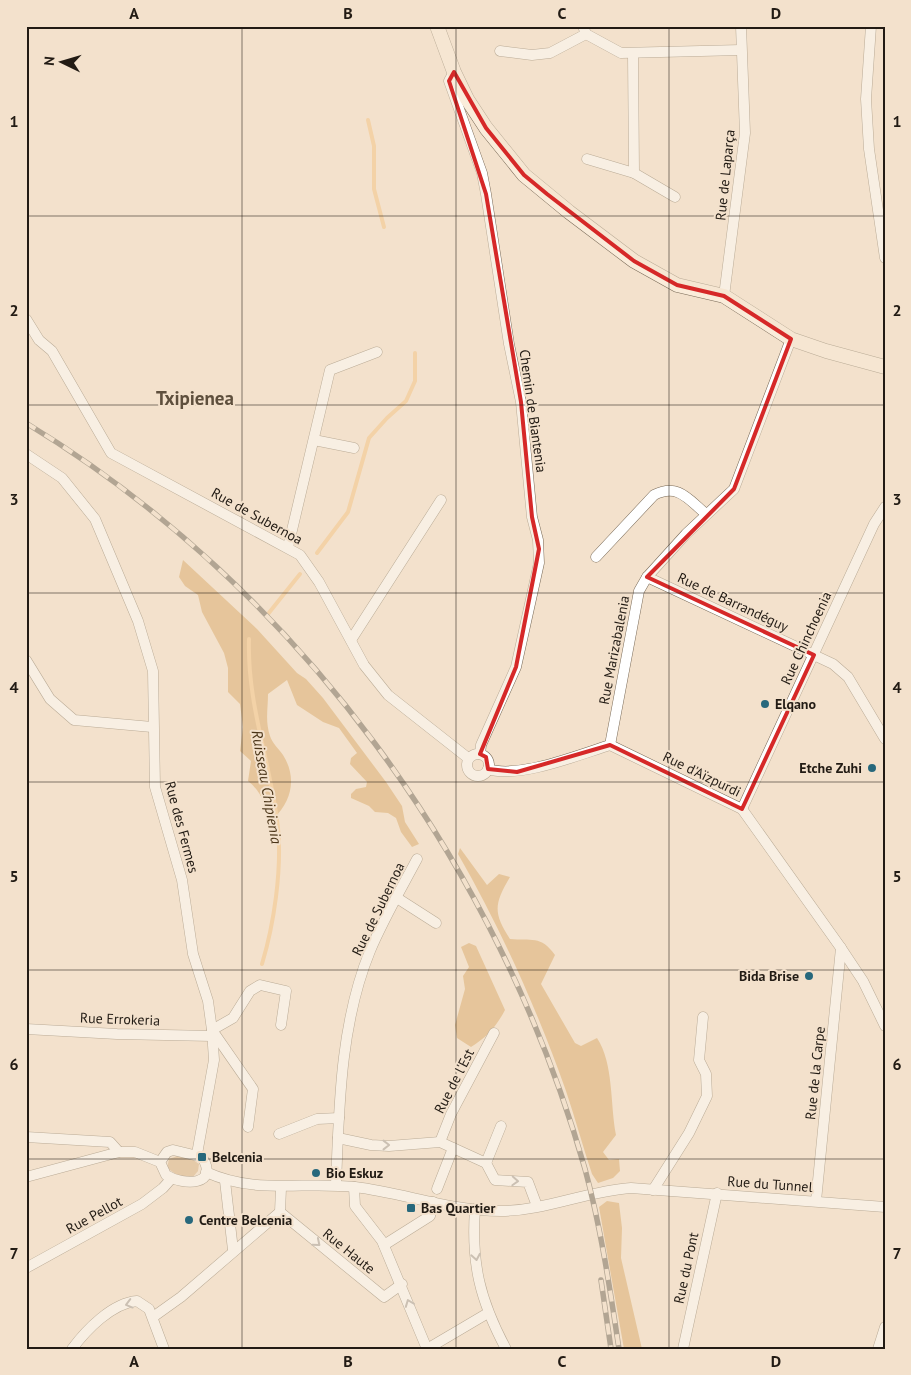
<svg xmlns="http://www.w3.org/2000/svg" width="911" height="1375" font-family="'PT Sans',sans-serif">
<rect width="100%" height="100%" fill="#f3e1cc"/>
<path fill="#d5ad7d" d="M180 1155 192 1159 199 1164 198 1171 193 1177 183 1179 167 1168 169 1159Z"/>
<g fill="#d7a360">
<path d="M183 560 257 629 297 673 306 679 323 698 386 782 402 806 405 822 419 844 412 847 401 832 396 818 388 813 375 812 369 806 351 798V794L356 789 366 787 367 782 350 764 351 758 357 753 339 728 323 722 297 705 287 680 268 694C268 709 265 721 270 736 272 743 279 749 283 755 297 777 292 801 274 818 264 805 261 791 248 781L251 761 240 751 243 727 240 704 228 692V668L224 653 202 612 198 595 185 586 179 577Z"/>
<path d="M460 848 487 885 499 874 510 877C494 904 493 913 510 939 531 941 541 935 555 955L541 984 575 1043 581 1046 597 1038C614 1064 610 1104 616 1135L603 1152 609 1160 619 1159 620 1171 613 1178 598 1183 592 1174C583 1147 575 1118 566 1091 537 1009 501 929 458 854Z"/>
<path d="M469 943 476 946 505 1010C496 1027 487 1037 471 1047L457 1038 455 1025 465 989 463 976 469 967 461 947Z"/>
<path d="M607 1201 619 1203 622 1228 621 1258 642 1349H624L599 1207Z"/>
</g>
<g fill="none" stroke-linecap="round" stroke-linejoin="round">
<g stroke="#f3be7b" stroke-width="4">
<path d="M368 120 374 146V189L384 227"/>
<path d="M317 553 348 512 369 438 387 418 406 401 415 381V353"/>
<path d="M268 614 300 574"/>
<path d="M249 639C247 706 271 763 278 828 282 870 274 924 262 964"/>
</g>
<defs>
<g id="minor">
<path d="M583 26 586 34 621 53 741 50"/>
<path d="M871 26 866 99 869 149 885 258"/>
<path d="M500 51 532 55 550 53 586 34"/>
<path d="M633 54 634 173"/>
<path d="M454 72 449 81 482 173 486 194 509 344 521 402 532 517 538 540 539 563 516 667 481 745 480 754"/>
<path d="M587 159 634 173 675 197"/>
<path d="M724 296 745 133 741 26"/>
<path d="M26 319 39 340 52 351 111 453 300 555 319 582 364 665 388 695 468 758"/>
<path d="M314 440 354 448"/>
<path d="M26 454 62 478 95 519 138 621 153 671 155 787 182 880 193 954 208 1001 212 1030 214 1060 197 1154"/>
<path d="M288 547 330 370 377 352"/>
<path d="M596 557 654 495C678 483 688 499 706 514"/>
<path d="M647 577 833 664 848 677 885 739"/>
<path d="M351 640 441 500"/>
<path d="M26 660 50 699 74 720 152 727"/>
<path d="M610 745 639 591 647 577 686 534 734 489 791 339"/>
<circle cx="478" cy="765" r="11"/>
<path d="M488 769C519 779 578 755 610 745L742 809 841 948 863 981 885 1026"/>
<path d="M742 809 874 524 885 507"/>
<path d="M397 898 436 923"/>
<path d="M26 1029 117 1034 212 1036"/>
<path d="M248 1127 253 1089 212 1030 233 1018 250 991 260 985 286 991 281 1025"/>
<path d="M279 1134 317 1119 339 1118"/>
<path d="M26 1137 110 1142 119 1152"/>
<path d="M338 1138 371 1145 389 1146 440 1142 486 1163 495 1180 528 1182 537 1206"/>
<path d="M440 1142 451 1114 494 1033"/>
<path d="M173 1150 202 1157C220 1186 183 1186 166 1175L160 1162 167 1152Z"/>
<path d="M486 1163 501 1126"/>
<path d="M206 1172C256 1195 303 1181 355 1187 404 1193 451 1211 501 1211 544 1211 587 1191 631 1188L885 1207"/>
<path d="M26 1177 119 1152H135L160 1162"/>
<path d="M225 1181 233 1250"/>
<path d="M336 1185C339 1108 340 1024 370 951 383 920 401 889 417 859"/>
<path d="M354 1187 355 1206 382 1241 427 1349"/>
<path d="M437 1189 453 1148"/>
<path d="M653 1190 689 1133 707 1096 706 1074 699 1060 703 1017"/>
<path d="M816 1201 841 948"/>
<path d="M475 1209C471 1264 480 1300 506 1349"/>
<path d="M280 1212 384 1297 402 1284"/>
<path d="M384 1245 430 1216 433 1202"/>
<path d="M26 1268 142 1204 163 1188 171 1179"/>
<path d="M153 1317 181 1297 280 1212 281 1188"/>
<path d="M72 1349C86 1330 112 1303 137 1301L149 1309 164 1349"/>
<path d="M427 1349 488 1313"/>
<path d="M683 1349 717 1193"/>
<path d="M878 1349 885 1327"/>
</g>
<path id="secondary" d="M437 26 454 72 467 99 486 128 524 175 569 212 634 261 677 285 724 296 791 339 826 351 885 367"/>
</defs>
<use href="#minor" stroke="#786956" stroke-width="11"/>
<use href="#secondary" stroke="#786956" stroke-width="15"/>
<use href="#minor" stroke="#fff" stroke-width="10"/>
<use href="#secondary" stroke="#faecda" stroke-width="14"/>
<defs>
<g id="rail">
<path d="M26 423C298 588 498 864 585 1169 601 1228 610 1289 619 1349"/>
<path d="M601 1280 611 1349"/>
</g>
</defs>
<use href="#rail" stroke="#655b4f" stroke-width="5.5"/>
<use href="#rail" stroke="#f3e1cc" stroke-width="4" stroke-dasharray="11" stroke-linecap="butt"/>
</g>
<defs><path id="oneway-chevron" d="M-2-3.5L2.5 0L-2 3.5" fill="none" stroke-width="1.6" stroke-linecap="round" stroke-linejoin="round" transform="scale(1.25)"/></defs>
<g stroke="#9c9895">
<use href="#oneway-chevron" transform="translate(386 1145)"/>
<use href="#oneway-chevron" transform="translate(515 1181) rotate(3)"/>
<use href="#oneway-chevron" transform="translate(317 1243) rotate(40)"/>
<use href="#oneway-chevron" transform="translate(476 1257) rotate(80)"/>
<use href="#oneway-chevron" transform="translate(409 1303) rotate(-111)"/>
<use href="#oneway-chevron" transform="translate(129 1304) rotate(165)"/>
</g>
<path d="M0 0H911V1375H0ZM454 72 486 128 524 175 547 194 634 261 677 285 724 296 791 339 734 489 647 577 814 655 742 809 610 745 517 772 488 769 486 757 480 754 516 667 539 549 532 517 521 402 486 194 449 81Z" fill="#f3e1cc" fill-opacity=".55" fill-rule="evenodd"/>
<path fill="none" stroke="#d62828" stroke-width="4" stroke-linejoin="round" d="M454 72 486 128 524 175 547 194 634 261 677 285 724 296 791 339 734 489 647 577 814 655 742 809 610 745 517 772 488 769 486 757 480 754 516 667 539 549 532 517 521 402 486 194 449 81Z"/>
<path fill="none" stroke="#221b14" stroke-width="1" stroke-opacity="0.55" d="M242 26V1349M456 26V1349M669 26V1349M26 216H885M26 405H885M26 593H885M26 782H885M26 970H885M26 1159H885"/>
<g fill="#27687c" stroke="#f3e1cc" stroke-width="2">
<circle cx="765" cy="704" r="5"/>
<circle cx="872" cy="768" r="5"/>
<circle cx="809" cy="976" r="5"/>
<rect x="197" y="1152" width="10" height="10" rx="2.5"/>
<circle cx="316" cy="1173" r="5"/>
<rect x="406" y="1203" width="10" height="10" rx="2.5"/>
<circle cx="189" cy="1220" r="5"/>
</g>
<g text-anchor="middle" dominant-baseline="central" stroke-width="4" stroke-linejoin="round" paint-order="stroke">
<g font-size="14" fill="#221b14" stroke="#f3e1cc">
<text transform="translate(725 175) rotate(-84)">Rue de Laparça</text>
<text transform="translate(533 411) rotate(82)">Chemin de Biantenia</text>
<text transform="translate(257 516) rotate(29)">Rue de Subernoa</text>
<text transform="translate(733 602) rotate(25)">Rue de Barrandéguy</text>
<text transform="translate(806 638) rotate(-65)">Rue Chinchoenia</text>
<text transform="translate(614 650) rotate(-79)">Rue Marizabalenia</text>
<text transform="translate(702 774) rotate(26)">Rue d'Aïzpurdi</text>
<text transform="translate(182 827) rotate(75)">Rue des Fermes</text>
<text transform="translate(378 909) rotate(-64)">Rue de Subernoa</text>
<text transform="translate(120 1019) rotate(2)">Rue Errokeria</text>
<text transform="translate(815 1073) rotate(-84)">Rue de la Carpe</text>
<text transform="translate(454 1081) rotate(-63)">Rue de l'Est</text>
<text transform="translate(770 1184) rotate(4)">Rue du Tunnel</text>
<text transform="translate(94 1215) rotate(-29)">Rue Pellot</text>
<text transform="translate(349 1251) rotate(39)">Rue Haute</text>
<text transform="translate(686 1268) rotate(-78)">Rue du Pont</text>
</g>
<g font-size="14" font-weight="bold" fill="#221b14" stroke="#f3e1cc" text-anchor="start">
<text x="775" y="704">Elqano</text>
<text x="862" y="768" text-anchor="end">Etche Zuhi</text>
<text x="799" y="976" text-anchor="end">Bida Brise</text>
<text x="212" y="1157">Belcenia</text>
<text x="326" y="1173">Bio Eskuz</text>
<text x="421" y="1208">Bas Quartier</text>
<text x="199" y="1220">Centre Belcenia</text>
</g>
<g font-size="15" font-style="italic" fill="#4a3417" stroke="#f3e1cc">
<text transform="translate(267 787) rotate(80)">Ruisseau Chipienia</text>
</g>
<g font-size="19" font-weight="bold" fill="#5e4f3d" stroke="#f3e1cc">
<text x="195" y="398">Txipienea</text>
</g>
</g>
<rect width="911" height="1375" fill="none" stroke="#f3e1cc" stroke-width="55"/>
<g transform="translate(62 62) rotate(275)" stroke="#f3e1cc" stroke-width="4" paint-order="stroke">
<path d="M0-4L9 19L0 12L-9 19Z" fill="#221b14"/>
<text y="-8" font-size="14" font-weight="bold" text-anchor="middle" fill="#221b14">N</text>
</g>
<rect x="28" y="28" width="856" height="1320" fill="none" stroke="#221b14" stroke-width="2"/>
<g font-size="16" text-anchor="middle" font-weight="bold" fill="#221b14">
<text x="134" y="19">A</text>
<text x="348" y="19">B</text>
<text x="562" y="19">C</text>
<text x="776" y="19">D</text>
<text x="14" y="127">1</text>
<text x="897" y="127">1</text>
<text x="14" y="316">2</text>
<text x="897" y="316">2</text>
<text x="14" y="505">3</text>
<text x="897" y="505">3</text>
<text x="14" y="693">4</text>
<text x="897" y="693">4</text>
<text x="14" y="882">5</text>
<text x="897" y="882">5</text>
<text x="14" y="1070">6</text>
<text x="897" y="1070">6</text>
<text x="14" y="1259">7</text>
<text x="897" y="1259">7</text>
<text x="134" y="1367">A</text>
<text x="348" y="1367">B</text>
<text x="562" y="1367">C</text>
<text x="776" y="1367">D</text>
</g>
</svg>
